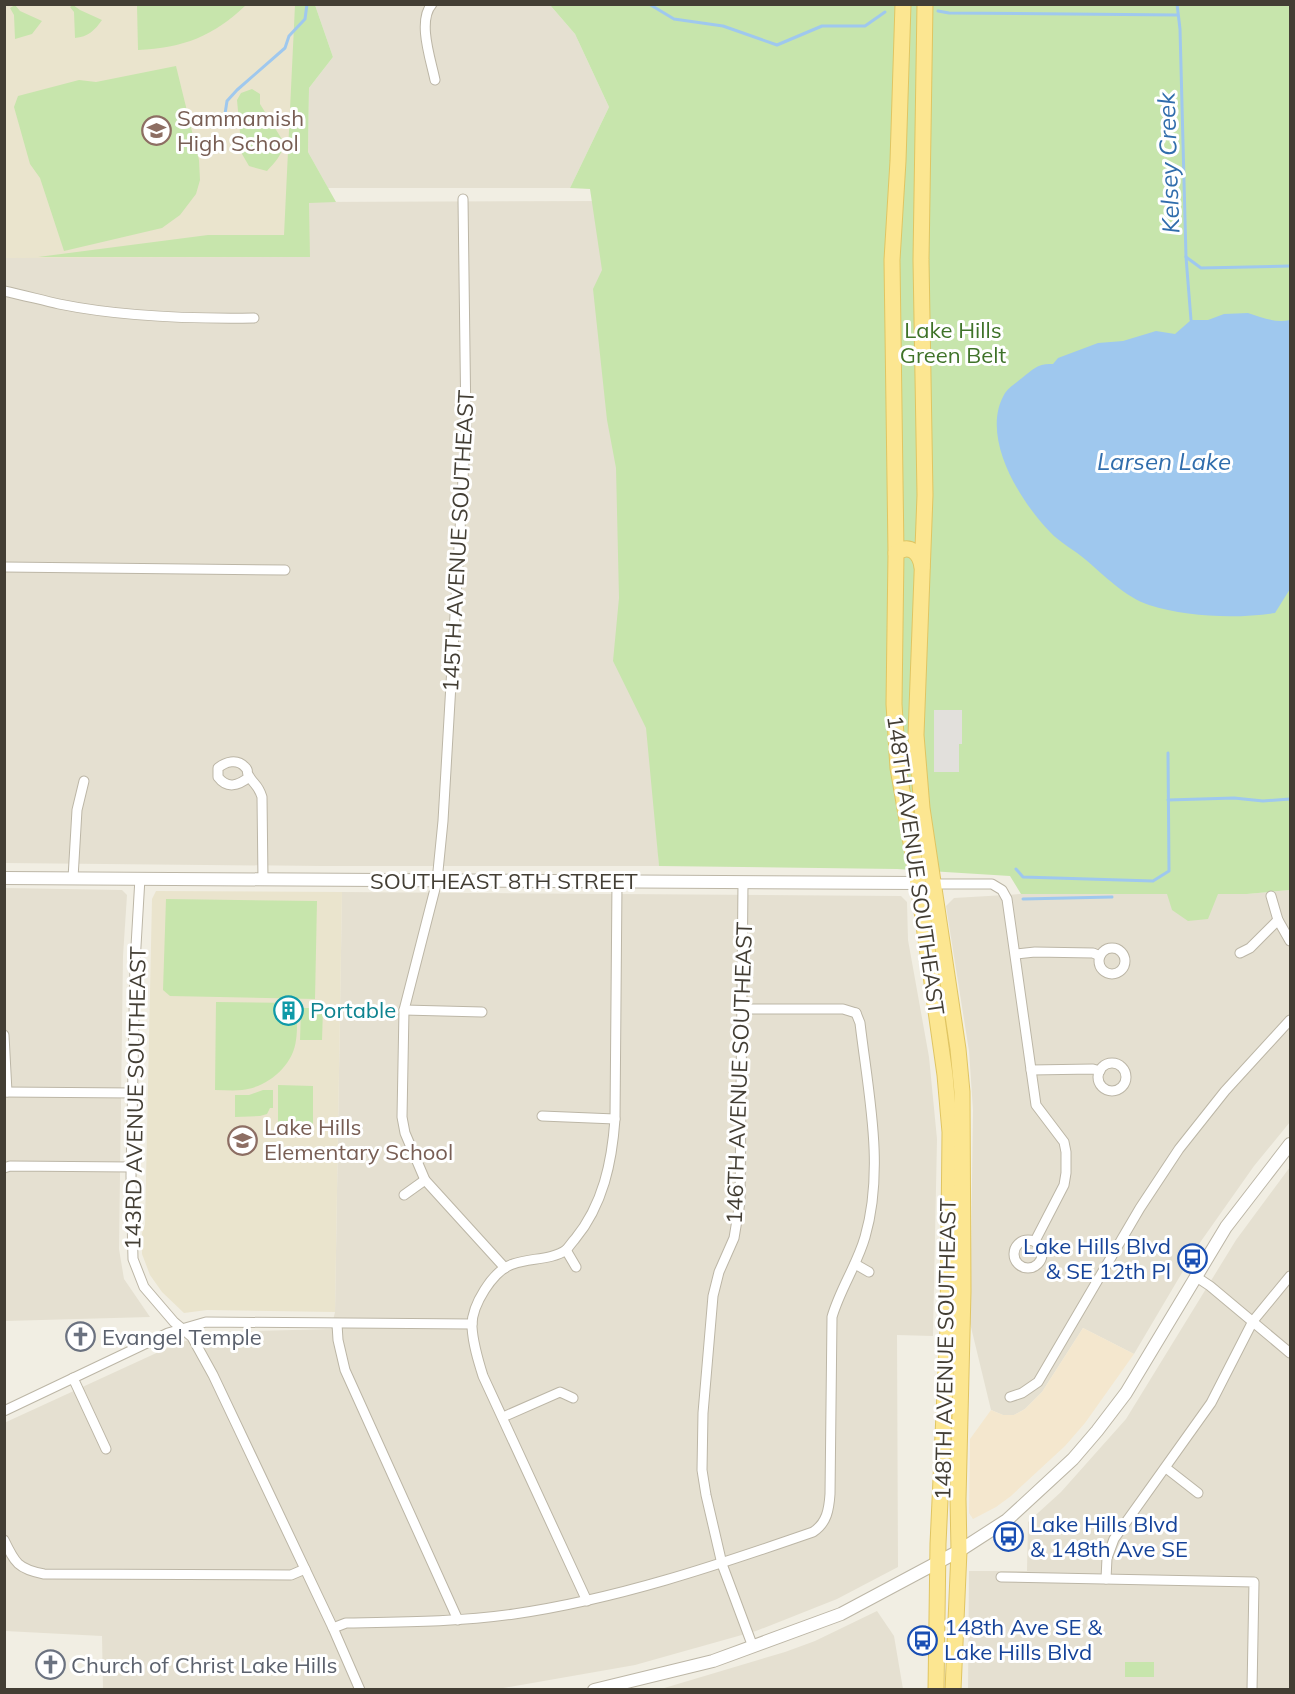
<svg xmlns="http://www.w3.org/2000/svg" width="1295" height="1694" font-family="Mulish,sans-serif">
<rect width="100%" height="100%" fill="#f1eee3"/>
<g fill="#e5e0d1">
<path d="M315 5H550L575 34 609 107 570 188H328L308 152 309 88 333 57Z"/>
<path d="M613 201 659 866H322L5 863 4 257 309 202Z"/>
<path d="M5 888 122 890 127 895 123 956 119 1249 124 1279 150 1317 5 1321Z"/>
<path d="M1290 890V1122L1254 1166 1199 1244 1134 1354 1083 1328 1042 1392 1025 1409 1014 1415H1003L991 1410 970 1323 973 1110 969 1051 946 906 954 898 1021 894H1247Z"/>
<path d="M342 892 901 896 907 902 908 940 929 1057 937 1139 933 1336 897 1335 898 1567 837 1599 756 1631 635 1665 503 1688 103 1689 102 1636 5 1631 4 1423 176 1344 214 1332 331 1329 335 1312Z"/>
<path d="M1290 1167V1689L968 1690 969 1571H1027L1028 1522 1061 1492 1126 1419 1236 1240Z"/>
<path d="M877 1611 894 1636 903 1689H661L785 1652 815 1641Z"/>
</g>
<path fill="#f4e7ce" d="M1083 1328 1134 1354 1085 1423 1065 1446 1011 1496 996 1507 973 1519 969 1513 970 1439 991 1410 1003 1415H1014L1025 1409 1042 1392Z"/>
<g fill="#eae4cd">
<path d="M4 5H306L310 257 5 258Z"/>
<path d="M156 891 342 892 335 1312 207 1310 184 1313 162 1292 150 1275 142 1254V1233L145 1225 152 899Z"/>
</g>
<g fill="#c7e5ac">
<path d="M15 5 20 11 42 21 32 34 15 39 14 15 10 8Z"/>
<path d="M73 5 80 10 102 20C95 30 88 37 75 38L74 12 70 7Z"/>
<path d="M137 5V4L246 5C214 36 183 48 138 50Z"/>
<path d="M295 5H315L333 57 309 88 308 152 336 202 309 203 310 257H38L208 235H284Z"/>
<path d="M550 5H1290V890L1247 894H1218L1208 919 1188 921 1172 910 1167 894H1021L1010 876 897 869 659 866 646 728 613 661 619 598 616 468 607 420 593 289 602 270 590 189 570 188 609 107 575 34Z"/>
<path d="M176 66 199 160 200 180 196 194 180 215 162 228 64 251 40 178 30 164 14 107 18 96 79 80 96 82Z"/>
<path d="M252 89 260 94V104L283 141C284 154 275 162 267 171L249 166 242 154 237 100 241 93Z"/>
<path d="M166 899 317 901 315 999 170 996 163 990Z"/>
<path d="M216 1002 297 1003C296 1015 298 1028 296 1040 293 1066 268 1087 242 1090 233 1091 224 1090 215 1090Z"/>
<path d="M301 1008H323L322 1040H300Z"/>
<path d="M278 1085 313 1086V1124L278 1123Z"/>
<path d="M263 1090H273V1108H270L267 1114 260 1116 235 1117V1095H249Z"/>
<rect x="1125" y="1662" width="29" height="15"/>
</g>
<path fill="#e2e0dc" d="M934 710H962V744H959V772H934Z"/>
<path fill="#9fc8ee" d="M1248 313C1262 318 1276 323 1290 320V589L1275 613C1236 619 1187 617 1149 605 1125 597 1105 576 1086 560 1075 550 1060 543 1050 532 1020 501 979 436 1005 393 1009 387 1016 383 1022 378 1033 369 1038 363 1053 364L1058 358 1098 343 1123 341 1156 331 1175 334 1191 320H1208L1224 314Z"/>
<g fill="none" stroke-linecap="round" stroke-linejoin="round">
<g stroke="#9fc8ee" stroke-width="3">
<path d="M649 4 674 19 723 26 777 45 822 26H865L885 12"/>
<path d="M1177 4 1180 29 1186 257 1191 320"/>
<path d="M938 11 949 13 1177 15"/>
<path d="M225 114 227 101 237 90 285 48 289 36 305 19 307 4"/>
<path d="M1186 257 1201 268 1290 266"/>
<path d="M1168 800 1234 798 1263 801 1290 799"/>
<path d="M1016 869 1023 877 1153 881 1169 871 1168 753"/>
<path d="M1023 899 1112 897"/>
</g>
<defs>
<g id="minor">
<path d="M432 4C417 21 431 60 435 80"/>
<path d="M463 199 466 427 443 821 437 881 404 1010 402 1117 405 1133 425 1180 505 1268"/>
<path d="M4 291C23 295 41 300 59 304 123 317 189 319 254 318"/>
<path d="M4 567 285 570"/>
<path d="M249 777C238 786 227 789 218 777V768C225 762 237 758 245 767 250 772 245 770 249 776 254 785 258 784 262 797L263 880"/>
<path d="M73 878 77 810 84 781"/>
<path d="M140 878 135 963 131 1176 133 1259 144 1287 174 1322 192 1337 213 1375 333 1628 360 1690"/>
<path d="M743 883 740 1202 734 1238 719 1272 713 1296 703 1413 702 1470 706 1495 722 1564 753 1647"/>
<path d="M930 884H992L1002 890 1007 899 1036 1105 1064 1142 1066 1152V1173L1064 1185 1035 1241"/>
<path d="M1271 896 1278 920 1290 941"/>
<circle cx="1112" cy="961" r="13"/>
<path d="M1240 953 1250 948 1278 920"/>
<path d="M1016 954 1035 952 1093 953 1100 956"/>
<path d="M743 1009H843L856 1013"/>
<path d="M404 1010 482 1012"/>
<path d="M4 1035 7 1092"/>
<circle cx="1112" cy="1077" r="14"/>
<path d="M1031 1070 1093 1069 1100 1071"/>
<path d="M4 1092 133 1093"/>
<path d="M542 1116 615 1119"/>
<path d="M4 1168 10 1166 131 1167"/>
<path d="M404 1195 425 1180"/>
<circle cx="1028" cy="1254" r="14"/>
<path d="M566 1250 576 1267"/>
<path d="M855 1264 869 1272"/>
<path d="M1195 1276 1210 1286 1290 1353"/>
<path d="M337 1324 338 1340 345 1370 458 1620"/>
<path d="M73 1378 106 1449"/>
<path d="M1010 1397 1022 1393 1038 1382 1140 1208 1179 1149 1225 1091 1290 1020"/>
<path d="M4 1411 168 1333 206 1322 472 1324"/>
<path d="M503 1417 560 1392 573 1398"/>
<path d="M1166 1468 1198 1493"/>
<path d="M4 1540C15 1563 18 1569 44 1574L291 1575 305 1569"/>
<path d="M1001 1577 1254 1582 1252 1690"/>
<path d="M1106 1579 1107 1558 1114 1539 1211 1403 1253 1321 1290 1276"/>
<path d="M587 1601 483 1376C478 1360 473 1344 472 1327 471 1306 493 1270 513 1264 529 1258 552 1260 566 1250 569 1247 572 1242 575 1239 603 1205 612 1162 615 1119L617 882"/>
<path d="M333 1628 346 1623C402 1622 458 1622 514 1614 617 1599 715 1566 813 1532 827 1523 829 1509 830 1494L832 1317C840 1289 857 1265 865 1237 885 1168 868 1092 860 1023L856 1013"/>
</g>
<g id="tertiary">
<path d="M4 878 918 883"/>
<path d="M594 1690 713 1661 841 1614 959 1551 1007 1520 1073 1459 1097 1431 1126 1393 1226 1227 1290 1144"/>
</g>
<g id="primary">
<path d="M903 4 898 161 892 260 896 553 894 704 898 768 918 883 945 1075 950 1132 948 1327 938 1544 936 1690"/>
<path d="M925 4 921 260 925 495 916 735 922 808 958 1049 962 1092 963 1291 958 1499 959 1551 953 1690"/>
<path d="M896 553C910 543 920 553 922 567"/>
</g>
</defs>
<use href="#minor" stroke="#bcb6a6" stroke-width="11"/>
<use href="#tertiary" stroke="#bcb6a6" stroke-width="14"/>
<use href="#primary" stroke="#e0c562" stroke-width="17"/>
<use href="#minor" stroke="#fff" stroke-width="9"/>
<use href="#tertiary" stroke="#fff" stroke-width="12"/>
<use href="#primary" stroke="#fce691" stroke-width="15"/>
</g>
<defs>
<symbol id="school-ring" viewBox="-11 -11 22 22"><circle r="9.5" fill="#fff" stroke="#8d6e63" stroke-width="1.5"/><path d="M0-5L7-2L0 1L-7-2ZM-4 1L0 2.5L4 1V4Q0 6-4 4Z" fill="#8d6e63"/></symbol>
<symbol id="building-ring" viewBox="-11 -11 22 22"><circle r="9.5" fill="#fff" stroke="#0f9aa8" stroke-width="1.5"/><path d="M-4-6H4V6H1V3H-1V6H-4ZM-2.5-4.3h1.7v1.8h-1.7ZM.8-4.3h1.7v1.8H.8ZM-2.5-1h1.7V.8h-1.7ZM.8-1h1.7V.8H.8Z" fill="#0f9aa8"/></symbol>
<symbol id="bus-ring" viewBox="-11 -11 22 22"><circle r="9.5" fill="#fff" stroke="#1a4fb4" stroke-width="1.5"/><path d="M-5-6H5V4H4V6H2V4H-2V6H-4V4H-5ZM-3.5-4V0h7V-4ZM-3.5 1.2v1.5H-2V1.2ZM2 1.2v1.5H3.5V1.2Z" fill="#1a4fb4"/></symbol>
<symbol id="church-ring" viewBox="-11 -11 22 22"><circle r="9.5" fill="#fff" stroke="#6b7280" stroke-width="1.5"/><path d="M-1.2-6h2.4v3.5h3.3v2.4h-3.3V6h-2.4V-.1h-3.3v-2.4h3.3Z" fill="#6b7280"/></symbol>
</defs>
<g fill-rule="evenodd">
<use href="#school-ring" x="140" y="114" width="33" height="33"/>
<use href="#building-ring" x="272" y="994" width="33" height="33"/>
<use href="#school-ring" x="226" y="1124" width="33" height="33"/>
<use href="#bus-ring" x="1176" y="1242" width="33" height="33"/>
<use href="#church-ring" x="64" y="1320" width="33" height="33"/>
<use href="#bus-ring" x="992" y="1520" width="33" height="33"/>
<use href="#bus-ring" x="906" y="1624" width="33" height="33"/>
<use href="#church-ring" x="34" y="1648" width="33" height="33"/>
</g>
<g text-anchor="middle" dominant-baseline="central" stroke-width="6" stroke-linejoin="round" paint-order="stroke">
<g font-size="22" fill="#785e54" stroke="#fff" text-anchor="start">
<text x="177" y="118">Sammamish<tspan x="177" dy="25">High School</tspan></text>
<text x="264" y="1127">Lake Hills<tspan x="264" dy="25">Elementary School</tspan></text>
</g>
<g font-size="22" fill="#3f7329" stroke="#fff">
<text x="953" y="330">Lake Hills<tspan x="953" dy="25">Green Belt</tspan></text>
</g>
<g font-size="22" fill="#433e34" stroke="#fff">
<text transform="translate(458 541) rotate(-87)">145TH AVENUE SOUTHEAST</text>
<text transform="translate(916 865) rotate(82)">148TH AVENUE SOUTHEAST</text>
<text x="504" y="881">SOUTHEAST 8TH STREET</text>
<text transform="translate(739 1073) rotate(-88)">146TH AVENUE SOUTHEAST</text>
<text transform="translate(135 1098) rotate(-89)">143RD AVENUE SOUTHEAST</text>
<text transform="translate(945 1349) rotate(-89)">148TH AVENUE SOUTHEAST</text>
</g>
<g font-size="22" fill="#0d838f" stroke="#fff" text-anchor="start">
<text x="310" y="1010">Portable</text>
</g>
<g font-size="22" fill="#164399" stroke="#fff" text-anchor="start">
<text x="1171" y="1246" text-anchor="end">Lake Hills Blvd<tspan x="1171" dy="25">&amp; SE 12th Pl</tspan></text>
<text x="1030" y="1524">Lake Hills Blvd<tspan x="1030" dy="25">&amp; 148th Ave SE</tspan></text>
<text x="944" y="1627">148th Ave SE &amp;<tspan x="944" dy="25">Lake Hills Blvd</tspan></text>
</g>
<g font-size="22" fill="#5b616d" stroke="#fff" text-anchor="start">
<text x="102" y="1337">Evangel Temple</text>
<text x="71" y="1665">Church of Christ Lake Hills</text>
</g>
<g font-size="24" font-style="italic" fill="#306dac" stroke="#fff">
<text transform="translate(1168 163) rotate(-92)">Kelsey Creek</text>
<text x="1164" y="461">Larsen Lake</text>
</g>
</g>
<rect width="1295" height="1694" fill="none" stroke="#433e34" stroke-width="12"/>
</svg>
